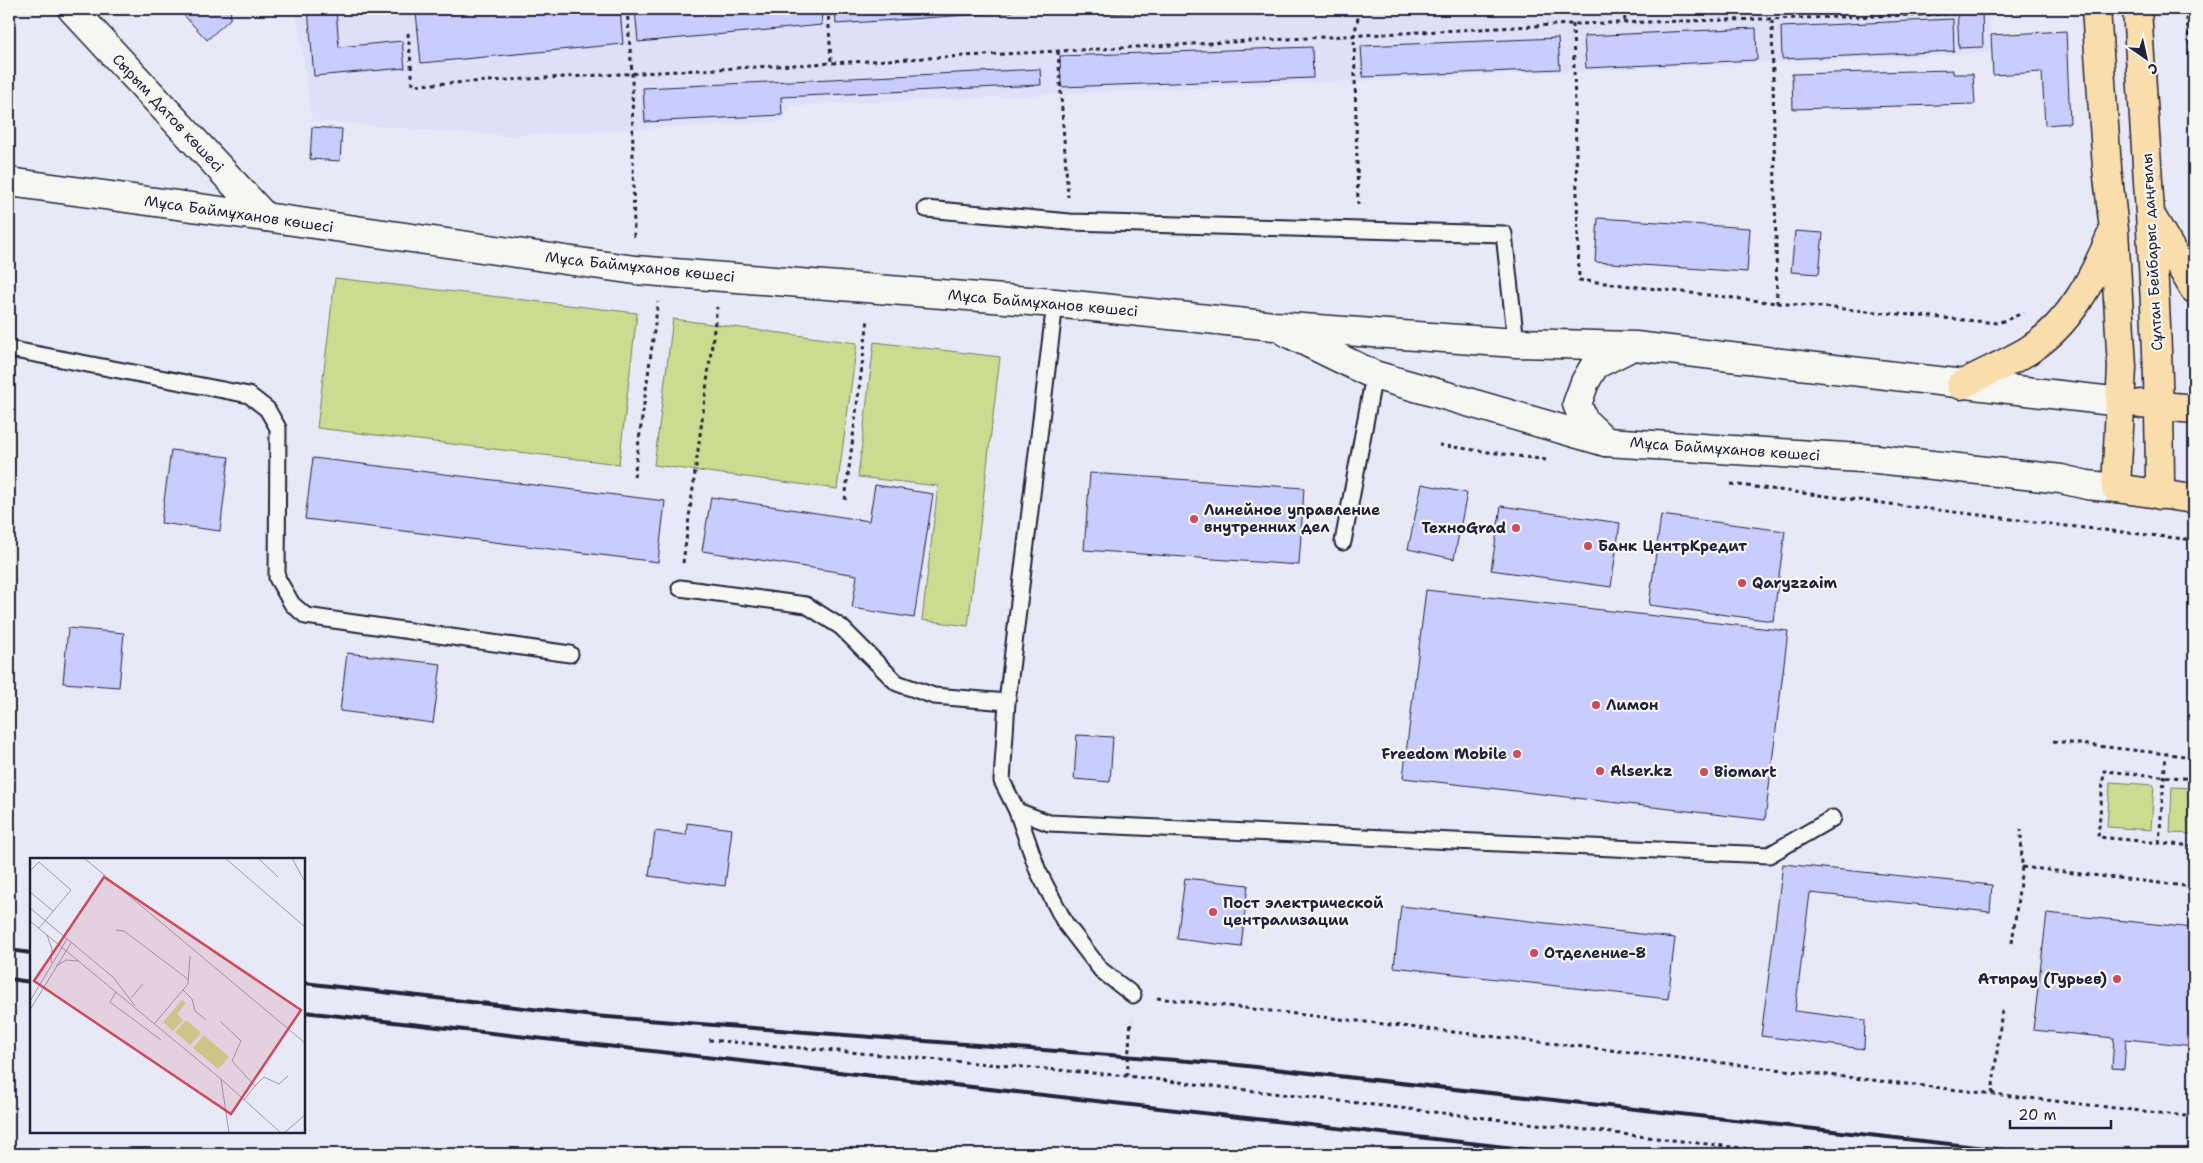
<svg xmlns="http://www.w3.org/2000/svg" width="2203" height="1163" font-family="'Shantell Sans',sans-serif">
<rect width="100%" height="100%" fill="#e8e9f6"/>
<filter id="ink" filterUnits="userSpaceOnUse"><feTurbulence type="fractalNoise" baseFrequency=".02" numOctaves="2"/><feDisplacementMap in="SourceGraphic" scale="10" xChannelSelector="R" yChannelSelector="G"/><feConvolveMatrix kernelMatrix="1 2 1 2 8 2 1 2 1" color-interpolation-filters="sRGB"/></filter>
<g filter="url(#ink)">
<path fill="#dee0f8" d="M296 9H1989L1990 53 791 106 782 122 504 136 312 121Z"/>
<g fill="#cbdb8f" stroke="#767e65">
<path d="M335 278 637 313 619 464 317 428Z"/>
<path d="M673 319 857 343 837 489 654 465Z"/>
<path d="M874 342 1000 357 968 626 922 620 938 486 858 477Z"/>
<path d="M2110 782 2154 785 2151 830 2107 827Z"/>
<path d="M2172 787 2194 788V834L2170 833Z"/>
</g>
<g fill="#c8ccfe" stroke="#22223b">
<path d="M178 9H231L230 19 207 40Z"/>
<path d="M308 9H336L339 47 402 41 405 68 314 76Z"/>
<path d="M451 9H620L623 44 421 63 416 12Z"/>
<path d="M635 9H821L822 25 638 42Z"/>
<path d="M835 9H1012V12L836 24Z"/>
<path d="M1074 9H1214L1075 15Z"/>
<path d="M1957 9H1982L1983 47 1959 48Z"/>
<path d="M1953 19 1954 51 1782 59 1781 27Z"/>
<path d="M1756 28 1757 60 1586 68 1584 36Z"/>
<path d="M2066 31 2070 123 2045 125 2042 72 1993 75 1991 35Z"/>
<path d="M1558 38 1560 69 1363 77 1361 46Z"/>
<path d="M1312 47 1313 78 1061 87 1060 56Z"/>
<path d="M1040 69 1041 85 781 97 782 115 645 122 643 88Z"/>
<path d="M1953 70V74H1973L1975 104 1793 109 1792 74Z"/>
<path d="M312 127 342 129 340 161 310 159Z"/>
<path d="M1598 218 1750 228 1747 272 1595 262Z"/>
<path d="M1795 231 1823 233 1819 274 1791 272Z"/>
<path d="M171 450 229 457 220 531 161 523Z"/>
<path d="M313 458 665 501 658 562 305 519Z"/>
<path d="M1090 473 1304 488 1299 565 1084 550Z"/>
<path d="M1422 484 1467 493 1454 559 1408 549Z"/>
<path d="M875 485 933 494 914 618 852 608 857 575 702 551 711 497 869 521Z"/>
<path d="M1501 506 1620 523 1611 587 1491 570Z"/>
<path d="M1661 515 1785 531 1773 621 1649 605Z"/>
<path d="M1426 590 1788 631 1765 820 1403 778Z"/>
<path d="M68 628 124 633 119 687 63 683Z"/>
<path d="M347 653 441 664 433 723 340 711Z"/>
<path d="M1077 735 1113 737 1110 782 1074 779Z"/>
<path d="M687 823 732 829 725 886 649 876 655 831 686 835Z"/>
<path d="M1783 864 1992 885 1990 912 1810 893 1795 1011 1865 1020 1864 1049 1761 1036Z"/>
<path d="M1185 878 1248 885 1241 947 1177 939Z"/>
<path d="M1401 906 1675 938 1668 999 1394 967Z"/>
<path d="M2047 913 2194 928V1046L2126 1039 2124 1069 2112 1068 2114 1038 2033 1030Z"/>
</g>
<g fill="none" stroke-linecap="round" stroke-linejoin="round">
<defs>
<g id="lane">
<path d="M926 209 1070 222 1504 234 1516 343"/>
<path d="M1055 303 1007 702 1002 781 1017 811 1038 871 1065 923 1101 970 1133 995"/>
<path d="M9 349 249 395 267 409 278 428 277 578 292 604 306 616 570 654"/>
<path d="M1343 542 1374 375"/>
<path d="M680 588 806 605 841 627 897 683 934 696 1007 702"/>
<path d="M1017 811 1049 823 1769 855 1833 818"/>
</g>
<path id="street" d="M9 182 265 217"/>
<g id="secondary">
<path d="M72 9 265 217 635 270 1055 303 1274 326 1516 343 1635 346 2121 402"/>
<path d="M1286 332 1374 375 1606 442 1877 459 2061 479 2087 485 2116 488"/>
<path d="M1606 442 1584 421 1577 404 1585 382 1595 365 1631 347"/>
</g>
<g id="primary">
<path d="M2096 9 2107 168 2114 230 2122 367 2116 488 2194 499"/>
<path d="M2137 9C2147 171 2160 332 2160 495"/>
<path d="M2153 219 2194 289"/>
<path d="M1961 385C1983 373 2008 363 2029 350 2070 324 2093 279 2111 236"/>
<path d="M2141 404 2194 409"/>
</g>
</defs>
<use href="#lane" stroke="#22223b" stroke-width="19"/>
<use href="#street" stroke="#22223b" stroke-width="31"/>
<use href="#secondary" stroke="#22223b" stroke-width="31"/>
<use href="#primary" stroke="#22223b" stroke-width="31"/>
<g stroke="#22223b" stroke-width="3" stroke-dasharray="4 4" stroke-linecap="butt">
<path d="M627 9 632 73 634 239"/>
<path d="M828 9 831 62"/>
<path d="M1624 9 1625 23"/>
<path d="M2186 9 2194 91"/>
<path d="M1993 13 2066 10"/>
<path d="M1772 20 1777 303"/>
<path d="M1573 24 1579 280 1777 303 1998 323 2023 313"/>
<path d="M408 33 413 85 1573 24 1954 14"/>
<path d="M1058 51 1068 197"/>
<path d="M1358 205 1354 36 1360 9"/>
<path d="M1439 445 1546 460"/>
<path d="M634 477 658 302"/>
<path d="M1731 484 2058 525 2194 540"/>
<path d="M845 500 868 319"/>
<path d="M683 563 717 307"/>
<path d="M2053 741 2194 757"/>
<path d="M2194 779 2104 771 2098 837 2194 846"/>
<path d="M2159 843 2166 754"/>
<path d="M2022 867 2194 887"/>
<path d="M2012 943 2022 867 2021 829"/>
<path d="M1157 998 2194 1117"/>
<path d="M709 1040 1127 1076 1792 1154"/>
<path d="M1127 1076 1131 1020"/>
<path d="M1992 1094 2002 1010"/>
</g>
<use href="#lane" stroke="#f6f6f2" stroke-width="15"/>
<use href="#street" stroke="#f6f6f2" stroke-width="28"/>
<use href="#secondary" stroke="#f6f6f2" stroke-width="28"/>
<use href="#primary" stroke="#f9deab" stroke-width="28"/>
<g stroke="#22223b" stroke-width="4">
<path d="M9 950 31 953"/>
<path d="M9 979 31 982"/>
<path d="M304 983 594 1016 1229 1064 2040 1154"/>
<path d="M304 1012 1568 1154"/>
</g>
</g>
</g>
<g fill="#d1495b" stroke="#f6f6f2" stroke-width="2">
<circle cx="1194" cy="519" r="5"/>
<circle cx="1516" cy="528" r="5"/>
<circle cx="1588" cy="546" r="5"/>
<circle cx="1742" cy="583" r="5"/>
<circle cx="1596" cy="705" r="5"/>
<circle cx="1517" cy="754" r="5"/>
<circle cx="1600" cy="771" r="5"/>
<circle cx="1704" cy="772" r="5"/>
<circle cx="1213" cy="912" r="5"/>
<circle cx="1534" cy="953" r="5"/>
<circle cx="2117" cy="979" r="5"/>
</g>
<g text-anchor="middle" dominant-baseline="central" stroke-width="4.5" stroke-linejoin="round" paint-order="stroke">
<g font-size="15" fill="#22223b" stroke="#f6f6f2">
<text transform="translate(168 113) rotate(47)">Сырым Датов көшесі</text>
<text transform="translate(239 214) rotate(8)">Мұса Баймұханов көшесі</text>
<text transform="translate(2152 252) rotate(-93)">Сұлтан Бейбарыс даңғылы</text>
<text transform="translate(640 267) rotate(6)">Мұса Баймұханов көшесі</text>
<text transform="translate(1043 303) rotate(5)">Мұса Баймұханов көшесі</text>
<text transform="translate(1725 449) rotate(4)">Мұса Баймұханов көшесі</text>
</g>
<g font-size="15" font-weight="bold" fill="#22223b" stroke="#f6f6f2" text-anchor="start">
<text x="1204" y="510">Линейное управление<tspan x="1204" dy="17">внутренних дел</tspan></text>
<text x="1506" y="528" text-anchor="end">ТехноGrad</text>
<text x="1598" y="546">Банк ЦентрКредит</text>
<text x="1752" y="583">Qaryzzaim</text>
<text x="1606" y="705">Лимон</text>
<text x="1507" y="754" text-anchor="end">Freedom Mobile</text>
<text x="1610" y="771">Alser.kz</text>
<text x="1714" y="772">Biomart</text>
<text x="1223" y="903">Пост электрической<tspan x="1223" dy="17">централизации</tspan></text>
<text x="1544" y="953">Отделение-8</text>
<text x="2107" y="979" text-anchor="end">Атырау (Гурьев)</text>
</g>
</g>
<g transform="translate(30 858)">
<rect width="275" height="275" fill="#e8e9f6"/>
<path d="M152 142 156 145 147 156 153 162 143 173 133 164ZM156 162 171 175 160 187 145 174ZM174 177 199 199 188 211 163 190Z" fill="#cbdb8f"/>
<path fill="none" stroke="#9999ab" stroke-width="1" d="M54 0 275 185M195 0 275 69M228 0 248 19M262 0 275 24M0 13 9 4 41 32 9 70M0 34 23 53M0 50 84 120 105 148M0 63 191 221 199 275M86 72 94 73 159 122M17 77 22 91 21 105M26 108 36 102 49 103M153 132 162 141 165 153 176 162M86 134 80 144 131 182M101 140 113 126M0 143 37 81M0 152 41 85M190 163 211 183 202 203 225 228 214 242M125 165 158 126 160 98M191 221 251 275M225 228 234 219 249 226 258 218M254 275 275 257"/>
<path fill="#d1495b" fill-opacity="0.15" stroke="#d1495b" stroke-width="2.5" d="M74 19 271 152 201 256 4 123Z"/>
<rect width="275" height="275" fill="none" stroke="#22223b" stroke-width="2.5"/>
</g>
<rect width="2203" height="1163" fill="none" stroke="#f6f6f2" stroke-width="30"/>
<rect x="15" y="15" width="2173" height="1133" fill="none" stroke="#22223b" stroke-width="2" filter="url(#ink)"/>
<g transform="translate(2146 58) rotate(146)" stroke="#f6f6f2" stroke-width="4" paint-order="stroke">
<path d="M0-4L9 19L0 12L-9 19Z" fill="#22223b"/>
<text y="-8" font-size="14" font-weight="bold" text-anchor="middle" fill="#22223b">С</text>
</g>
<path d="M2010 1120v8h101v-8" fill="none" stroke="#22223b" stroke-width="2.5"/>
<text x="2018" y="1120" font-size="15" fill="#22223b" stroke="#f6f6f2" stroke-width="4" paint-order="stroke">20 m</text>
</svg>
